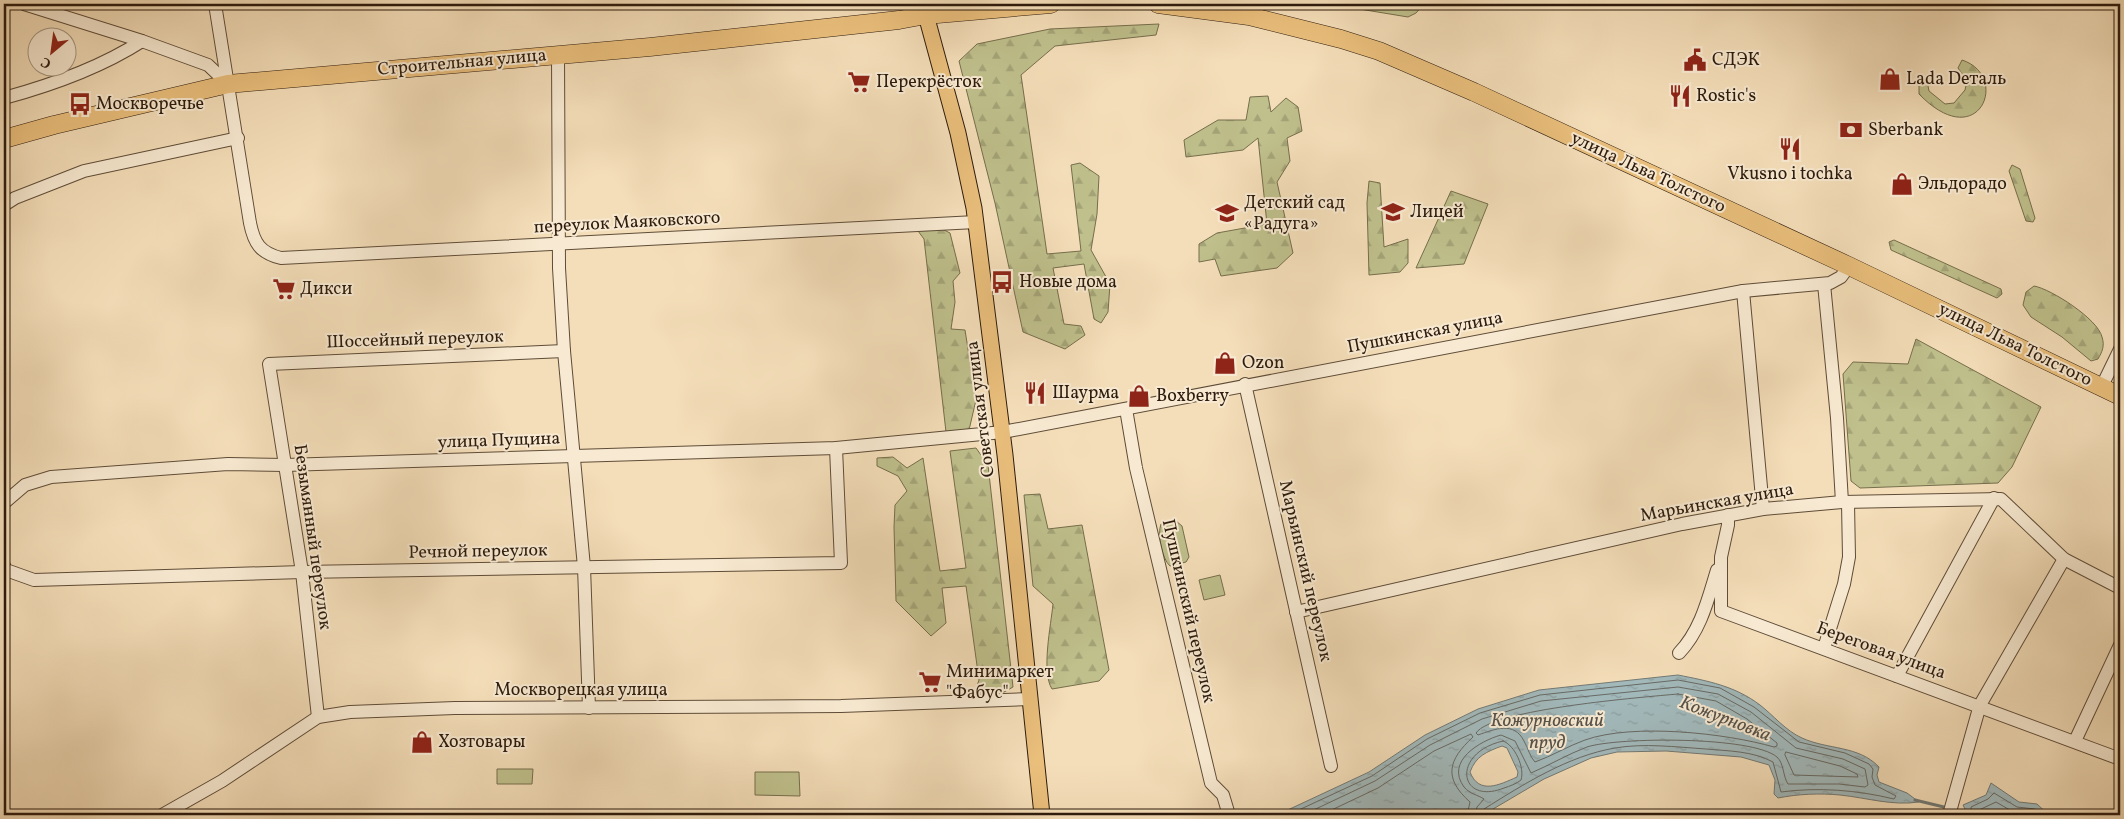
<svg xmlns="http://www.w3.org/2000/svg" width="2124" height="819" font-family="Vollkorn,serif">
<defs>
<pattern id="forest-firs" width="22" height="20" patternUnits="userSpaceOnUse" patternTransform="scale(1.25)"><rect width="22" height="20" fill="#bfc08c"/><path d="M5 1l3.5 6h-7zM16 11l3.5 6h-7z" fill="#a4a478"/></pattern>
<pattern id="water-ripples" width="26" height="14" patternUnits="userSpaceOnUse" patternTransform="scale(1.25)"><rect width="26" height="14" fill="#a2b9bb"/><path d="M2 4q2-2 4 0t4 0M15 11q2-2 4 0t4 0" fill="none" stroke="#8c9ea0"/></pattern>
</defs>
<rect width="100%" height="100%" fill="#f4deb9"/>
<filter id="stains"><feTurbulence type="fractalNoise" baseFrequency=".004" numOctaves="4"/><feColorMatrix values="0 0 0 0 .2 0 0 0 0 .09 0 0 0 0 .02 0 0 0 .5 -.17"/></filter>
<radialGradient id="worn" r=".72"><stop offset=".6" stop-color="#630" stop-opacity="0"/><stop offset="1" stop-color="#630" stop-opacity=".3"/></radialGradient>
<g fill="url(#forest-firs)" stroke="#766e4c">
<path d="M1329 4H1424L1416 13 1408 17Z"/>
<path d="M1159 24 1156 35 1055 46 1021 75 1047 254 1081 251 1071 165 1080 163 1099 176 1097 214 1091 250 1110 284 1108 312 1101 323 1094 319 1084 264 1053 268 1064 324 1081 326 1085 335 1065 349 1023 332 995 203 959 61 977 44 1050 29Z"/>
<path d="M1962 60C2011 76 1979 156 1919 94V85L1927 75 1933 74 1936 78 1928 86 1929 91 1945 104 1954 103 1965 90 1967 81 1958 68Z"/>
<path d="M1268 96 1271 112 1286 98 1298 107 1302 131 1287 138 1290 161 1277 182 1293 253 1277 268 1221 276 1215 259 1199 262V244L1217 233 1267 224 1258 138 1243 150 1186 157 1184 140 1218 120H1246L1250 97Z"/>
<path d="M2012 165 2020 169 2035 218 2033 222 2026 221 2009 171Z"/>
<path d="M1369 181 1380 183 1384 247 1408 239V263L1400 272 1369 275 1367 203Z"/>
<path d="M1451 191 1488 204 1464 264 1416 268Z"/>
<path d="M934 225 950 233 960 273 953 281 955 302 951 329 965 330 976 400 969 430 946 432 924 239 918 231Z"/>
<path d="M1894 240 2001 289 2002 294 1997 298 1891 250 1889 242Z"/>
<path d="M2034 286C2051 289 2098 319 2102 337 2105 346 2102 352 2098 359L2091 361 2062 337 2031 317 2023 305 2026 292Z"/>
<path d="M1916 339 2041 407 2012 467 1998 483 1860 488 1851 481 1843 374 1853 362 1908 364Z"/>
<path d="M976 448 988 465 1013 687 997 696 975 692 979 680 966 586 942 588 946 623 931 636 896 601 894 527 895 505 907 491 898 476 877 466V458L893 457 907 468 923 458 940 571 966 568 950 451Z"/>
<path d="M1040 494 1048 529 1082 525 1109 670 1099 681 1052 689C1041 672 1051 625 1053 604L1033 586 1024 495Z"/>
</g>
<g fill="#bfc08c" stroke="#766e4c">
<path d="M1176 521 1182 526 1189 557 1186 562 1170 566C1162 559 1157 534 1161 524Z"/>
<path d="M1220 575 1225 595 1204 600 1199 580Z"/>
<path d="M497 769H533L532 784H497Z"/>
<path d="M755 772H799L800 796 755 795Z"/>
</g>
<g fill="url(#water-ripples)" stroke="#737a75" fill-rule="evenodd">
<path d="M1678 675C1708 681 1735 686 1760 705 1773 715 1786 731 1802 738 1828 750 1858 745 1879 767L1877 775 1879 782 1907 793 1919 802C1892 806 1868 798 1840 795 1819 793 1798 794 1778 798L1774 794 1775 780 1769 765 1741 757 1666 751 1617 752 1591 758 1544 779 1483 815H1277L1369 772 1425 735 1478 709 1539 690ZM1502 746 1507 748 1518 772 1517 777C1499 785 1479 795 1470 772 1476 756 1486 752 1502 746Z"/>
<path d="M1991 783 2019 802 2037 804 2049 815H1968L1963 805 1986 795Z"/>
</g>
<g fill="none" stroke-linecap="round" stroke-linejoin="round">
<g stroke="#686a64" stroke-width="1">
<path d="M1678 694 1716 701 1747 719 1777 743V746L1774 747C1725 733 1633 723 1585 740 1568 746 1552 756 1535 762 1530 757 1528 748 1524 741 1514 721 1495 729 1478 735L1476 733C1492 709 1645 697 1678 694Z"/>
<path d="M1503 741C1515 745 1525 768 1521 780 1516 784 1510 786 1504 788 1459 806 1450 753 1503 741Z"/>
<path d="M1786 752 1840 766 1857 774 1858 777 1794 775 1785 755Z"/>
<path d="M1288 815 1372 776 1427 739 1480 713 1540 695 1678 680 1720 688 1754 707 1799 742 1845 753 1869 764 1873 769 1872 777 1875 785 1896 796 1894 799C1857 790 1818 787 1781 792L1773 762C1753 751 1728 751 1706 749 1676 747 1644 743 1615 748 1568 756 1524 784 1484 809L1481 815"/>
<path d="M1303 815 1375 781 1430 745 1482 719 1541 701 1678 687 1718 694 1751 712 1796 748 1843 759 1865 769 1868 785 1865 787 1839 784H1788C1783 777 1784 763 1777 757 1752 736 1618 737 1587 747 1568 754 1550 765 1531 773L1515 741 1501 735C1480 741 1445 761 1464 787 1470 794 1478 795 1484 799L1477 807 1475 815"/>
<path d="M1321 815 1378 788 1434 751 1471 734 1473 737C1448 760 1443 778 1470 802L1467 815"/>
<path d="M1972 815 1971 807 1988 799 1994 793 2017 807 2035 809 2042 815"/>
<path d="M1979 815V810L1996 802 2015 813 2033 815"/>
</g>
<g stroke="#737a75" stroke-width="3">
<path d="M1915 800 1948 808"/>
<path d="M1954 810 1975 815"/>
</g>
<defs>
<g id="minor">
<path d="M24 4 142 41 208 65 228 84"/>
<path d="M215 4 250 223C254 243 260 253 281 258L976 222"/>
<path d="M558 55 559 268 564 351 584 567 589 708"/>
<path d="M4 98C52 85 100 68 142 41"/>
<path d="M4 205 15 198 84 171 238 138"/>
<path d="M1824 284 1837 418 1842 502"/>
<path d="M1743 291 1763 509"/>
<path d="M1245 384 1331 766"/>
<path d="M2102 386 2120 349"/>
<path d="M1126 409 1136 468 1211 783 1223 795 1229 815"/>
<path d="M4 503 25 485 51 477 228 464 285 465 836 448 1003 432 1743 291 1830 283 1841 277 1849 266"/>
<path d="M1728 515V525L1721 557V611L2120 759"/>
<path d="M4 566 6 570 34 580 302 572 841 563 836 448"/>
<path d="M1296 612 1682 524 1763 509 1842 502 2001 499 2064 559 2120 588"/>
<path d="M1824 648 1844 584 1849 557 1848 503"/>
<path d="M1679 653C1701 630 1708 599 1717 570"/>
<path d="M1897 676 1994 498"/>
<path d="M318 717 302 572 269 364 564 351"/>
<path d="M2075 741 2120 645"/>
<path d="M162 815 222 781 318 717 350 712 455 708 841 706 1030 699"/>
<path d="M1949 815 1980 705 2064 559"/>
</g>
<path id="major" d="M923 4 958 133 974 208 1005 455 1042 815"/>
<g id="highway">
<path d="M1158 4 1249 16 1341 39 1379 51 1474 92 1849 266 2120 396"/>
<path d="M4 139 54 125 228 84 650 47 899 20 926 15 1051 4"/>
</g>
</defs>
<use href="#minor" stroke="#5f4c38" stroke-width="14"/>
<use href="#major" stroke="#2d1b0d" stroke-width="17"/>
<use href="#highway" stroke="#2d1b0d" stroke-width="19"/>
<use href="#minor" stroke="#f8ead2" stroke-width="12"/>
<use href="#major" stroke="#eabf7c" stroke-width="15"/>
<use href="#highway" stroke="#eabf7c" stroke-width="18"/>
</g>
<defs>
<symbol id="civic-bare" viewBox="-9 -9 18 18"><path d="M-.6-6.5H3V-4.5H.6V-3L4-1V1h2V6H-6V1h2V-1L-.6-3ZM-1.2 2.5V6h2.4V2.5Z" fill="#8f2418" stroke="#f8ead2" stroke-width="2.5" paint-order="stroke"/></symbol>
<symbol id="shop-bare" viewBox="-9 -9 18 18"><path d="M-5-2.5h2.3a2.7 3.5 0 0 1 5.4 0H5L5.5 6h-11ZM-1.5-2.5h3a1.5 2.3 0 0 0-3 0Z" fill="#8f2418" stroke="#f8ead2" stroke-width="2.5" paint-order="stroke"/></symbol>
<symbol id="supermarket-bare" viewBox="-9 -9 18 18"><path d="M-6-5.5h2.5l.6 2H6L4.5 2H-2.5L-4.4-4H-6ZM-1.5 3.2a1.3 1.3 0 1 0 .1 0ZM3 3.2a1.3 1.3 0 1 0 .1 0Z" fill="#8f2418" stroke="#f8ead2" stroke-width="2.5" paint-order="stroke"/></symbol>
<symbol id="restaurant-bare" viewBox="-9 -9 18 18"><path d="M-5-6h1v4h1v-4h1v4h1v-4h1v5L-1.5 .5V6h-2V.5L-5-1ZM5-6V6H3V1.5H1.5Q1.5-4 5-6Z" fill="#8f2418" stroke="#f8ead2" stroke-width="2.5" paint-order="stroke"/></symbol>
<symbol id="bus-bare" viewBox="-9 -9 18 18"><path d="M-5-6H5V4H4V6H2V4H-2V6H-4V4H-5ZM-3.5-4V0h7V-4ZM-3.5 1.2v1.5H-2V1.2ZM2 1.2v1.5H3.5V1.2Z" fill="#8f2418" stroke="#f8ead2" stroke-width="2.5" paint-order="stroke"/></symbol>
<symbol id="bank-bare" viewBox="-9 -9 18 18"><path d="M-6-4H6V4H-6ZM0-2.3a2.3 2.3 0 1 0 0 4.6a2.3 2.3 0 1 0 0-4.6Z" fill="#8f2418" stroke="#f8ead2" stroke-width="2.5" paint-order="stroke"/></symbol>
<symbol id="school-bare" viewBox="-9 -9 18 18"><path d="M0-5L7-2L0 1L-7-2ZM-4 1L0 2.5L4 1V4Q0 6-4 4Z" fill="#8f2418" stroke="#f8ead2" stroke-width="2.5" paint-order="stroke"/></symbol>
</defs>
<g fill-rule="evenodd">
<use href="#civic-bare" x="1679" y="44" width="32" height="32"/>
<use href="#shop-bare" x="1874" y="63" width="32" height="32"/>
<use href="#supermarket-bare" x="843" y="66" width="32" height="32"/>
<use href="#restaurant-bare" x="1664" y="80" width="32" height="32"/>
<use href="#bus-bare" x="64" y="88" width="32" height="32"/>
<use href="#bank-bare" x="1835" y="114" width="32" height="32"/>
<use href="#restaurant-bare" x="1774" y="133" width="32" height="32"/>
<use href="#shop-bare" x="1886" y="168" width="32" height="32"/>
<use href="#school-bare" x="1377" y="196" width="32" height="32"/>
<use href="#school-bare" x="1211" y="197" width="32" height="32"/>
<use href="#bus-bare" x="986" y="266" width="32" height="32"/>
<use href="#supermarket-bare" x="268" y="273" width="32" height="32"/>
<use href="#shop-bare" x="1209" y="347" width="32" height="32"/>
<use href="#restaurant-bare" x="1019" y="377" width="32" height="32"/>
<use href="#shop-bare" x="1123" y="380" width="32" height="32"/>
<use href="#supermarket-bare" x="914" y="666" width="32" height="32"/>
<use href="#shop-bare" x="406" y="726" width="32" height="32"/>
</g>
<g text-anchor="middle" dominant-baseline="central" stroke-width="4" stroke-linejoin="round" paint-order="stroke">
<g font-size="18" fill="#2d1b0d" stroke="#f8ead2" text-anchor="start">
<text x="1712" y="60">СДЭК</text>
<text x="1906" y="79">Lada Dеталь</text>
<text x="876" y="82">Перекрёсток</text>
<text x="1696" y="96">Rostic's</text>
<text x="96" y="104">Москворечье</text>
<text x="1868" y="130">Sberbank</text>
<text x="1790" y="174" text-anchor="middle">Vkusno i tochka</text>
<text x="1918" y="184">Эльдорадо</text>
<text x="1244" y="203">Детский сад<tspan x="1244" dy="21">«Радуга»</tspan></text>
<text x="1410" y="212">Лицей</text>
<text x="1019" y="282">Новые дома</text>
<text x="300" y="289">Дикси</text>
<text x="1242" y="363">Ozon</text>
<text x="1052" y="393">Шаурма</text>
<text x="1156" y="396">Boxberry</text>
<text x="946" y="672">Минимаркет<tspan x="946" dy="21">"Фабус"</tspan></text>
<text x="438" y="742">Хозтовары</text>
</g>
<g font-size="18" fill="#2d1b0d" stroke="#f8ead2">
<text transform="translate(462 63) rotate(-5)">Строительная улица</text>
<text transform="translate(1648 173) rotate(25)">улица Льва Толстого</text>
<text transform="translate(627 223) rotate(-3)">переулок Маяковского</text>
<text transform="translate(1425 333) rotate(-11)">Пушкинская улица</text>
<text transform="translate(415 340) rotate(-2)">Шоссейный переулок</text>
<text transform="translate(2015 345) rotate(26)">улица Льва Толстого</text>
<text transform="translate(981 409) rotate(-97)">Советская улица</text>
<text transform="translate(499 441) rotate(-2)">улица Пущина</text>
<text transform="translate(1717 503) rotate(-10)">Марьинская улица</text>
<text transform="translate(312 537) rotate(82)">Безымянный переулок</text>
<text transform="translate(478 552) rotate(-1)">Речной переулок</text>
<text transform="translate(1305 571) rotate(77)">Марьинский переулок</text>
<text transform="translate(1188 611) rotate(77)">Пушкинский переулок</text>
<text transform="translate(1881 651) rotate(20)">Береговая улица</text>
<text x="581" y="690">Москворецкая улица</text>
</g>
<g font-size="19" font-style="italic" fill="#56524a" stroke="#f8ead2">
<text transform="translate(1725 719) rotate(21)">Кожурновка</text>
<text x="1547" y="721">Кожурновский<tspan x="1547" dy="22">пруд</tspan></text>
</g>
</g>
<rect width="2124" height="819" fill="none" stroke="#f4deb9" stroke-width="20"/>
<rect x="5" y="5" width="2114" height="809" fill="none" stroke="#2d1b0d" stroke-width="2.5"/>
<rect x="10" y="10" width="2104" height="799" fill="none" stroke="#2d1b0d"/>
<g transform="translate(52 52) rotate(209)"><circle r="24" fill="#f8ead2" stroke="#a79783"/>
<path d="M0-4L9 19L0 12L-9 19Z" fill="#8f2418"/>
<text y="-8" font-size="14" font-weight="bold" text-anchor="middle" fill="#2d1b0d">С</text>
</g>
<rect width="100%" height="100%" filter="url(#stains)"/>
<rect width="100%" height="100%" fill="url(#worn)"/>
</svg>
